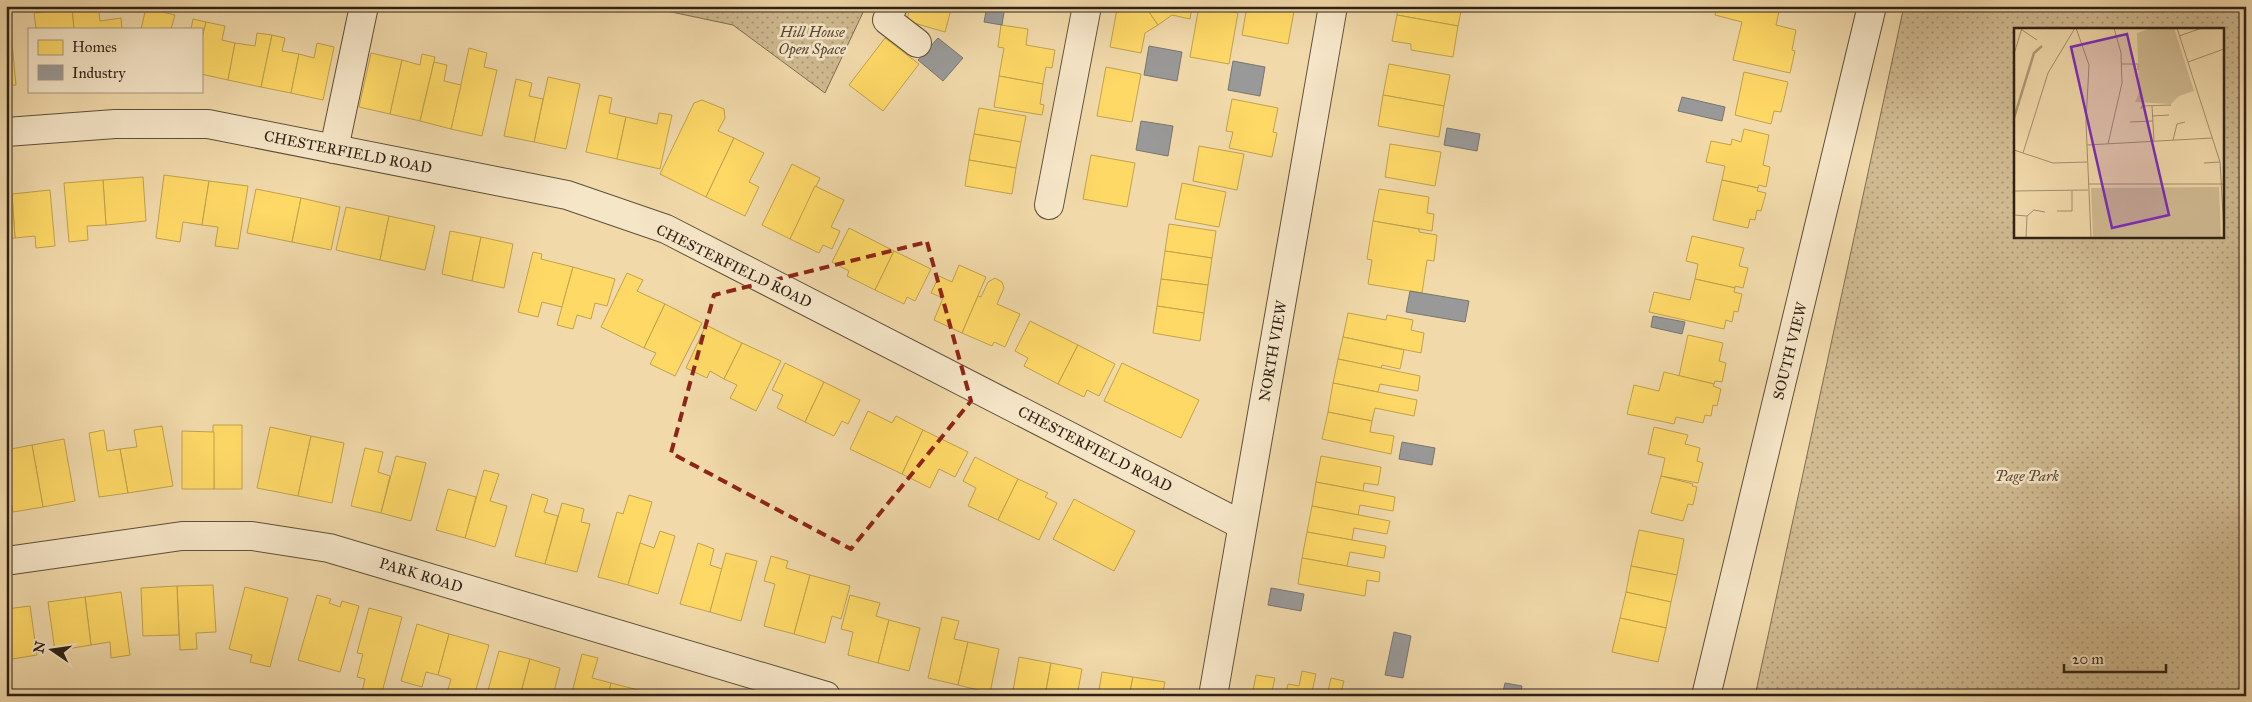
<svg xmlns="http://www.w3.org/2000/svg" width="2252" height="702" font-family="'IM FELL Great Primer',serif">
<defs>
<pattern id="grass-dots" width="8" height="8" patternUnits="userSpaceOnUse" patternTransform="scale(1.25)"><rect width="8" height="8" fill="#d0ba91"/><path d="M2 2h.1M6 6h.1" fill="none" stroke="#a99775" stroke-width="1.8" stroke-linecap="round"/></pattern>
</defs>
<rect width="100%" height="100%" fill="#f1d9aa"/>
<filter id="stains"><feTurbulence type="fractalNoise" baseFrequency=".004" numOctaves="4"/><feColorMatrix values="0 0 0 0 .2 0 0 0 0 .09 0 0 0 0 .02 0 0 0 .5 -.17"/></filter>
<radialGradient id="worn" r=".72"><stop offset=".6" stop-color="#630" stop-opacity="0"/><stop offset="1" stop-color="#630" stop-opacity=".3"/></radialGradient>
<g fill="url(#grass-dots)" stroke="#806e53" fill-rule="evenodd">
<path d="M643 6H866L825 93 733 25Z"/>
<path d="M1904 6H2246V696H1755ZM2016 29H2223V236H2016Z"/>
</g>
<g fill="#ffd966" stroke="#c1a24e">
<path d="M98 6 100 21 121 18 122 29H74L72 9Z"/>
<path d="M910 6H952L945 32 907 21Z"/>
<path d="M1121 6H1145L1158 25 1145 33 1141 53 1110 47 1117 9Z"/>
<path d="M1145 6H1192L1190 19 1172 15 1158 25Z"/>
<path d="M1199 6 1238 13 1229 64 1190 57Z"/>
<path d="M1247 6H1295L1288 44 1242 35Z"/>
<path d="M1398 6H1462L1458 26 1397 15Z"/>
<path d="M1717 6H1758L1779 11 1776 25 1796 30 1792 50 1795 51 1790 73 1733 60 1742 22 1715 15Z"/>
<path d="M146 8 175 15 171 29H141Z"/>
<path d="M72 9 74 29H36L34 13Z"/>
<path d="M1397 15 1458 26 1453 57 1411 50V44L1392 41Z"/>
<path d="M193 19 206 22 201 42V29H191Z"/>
<path d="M6 22H10L16 85 6 86Z"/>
<path d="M206 22 225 26 222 40 235 43 228 80 201 74V42Z"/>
<path d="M1001 25 1028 29 1026 45 1055 50 1052 68 1046 67 1043 84 999 76 1004 48 998 47Z"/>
<path d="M257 33 272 35 261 87 228 80 235 43 255 46Z"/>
<path d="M272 35 285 38 282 51 299 54 291 93 261 87Z"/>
<path d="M885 38 919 64 883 111 849 85Z"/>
<path d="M317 43 334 47 323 100 291 93 299 54 314 58Z"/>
<path d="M469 48 487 53 484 67 497 70 482 136 451 129Z"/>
<path d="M371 53 402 60 390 114 359 107Z"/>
<path d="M422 54 435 57 420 121 390 114 402 60 420 65Z"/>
<path d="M434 62 447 65 444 81 461 85 451 129 420 121Z"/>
<path d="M1389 64 1450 75 1444 106 1383 95Z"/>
<path d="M1106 67 1141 74 1132 122 1097 116Z"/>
<path d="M1744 72 1788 82 1781 112 1774 111 1771 124 1735 115Z"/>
<path d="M999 76 1043 84 1040 104 1044 105 1042 115 994 107Z"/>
<path d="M548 77 580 84 566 149 534 142Z"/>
<path d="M516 79 532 83 529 96 543 99 534 142 504 136Z"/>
<path d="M599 95 612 98 609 113 626 117 617 159 586 152Z"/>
<path d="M1383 95 1444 106 1439 137 1378 126Z"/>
<path d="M1232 99 1278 108 1273 132 1277 133 1272 157 1229 148 1233 132 1226 131Z"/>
<path d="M702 100 724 109 725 118 718 131 734 138 706 197 660 174 694 103Z"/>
<path d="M979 108 1026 116 1021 142 974 134Z"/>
<path d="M659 113 672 115 660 169 617 159 626 117 657 124Z"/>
<path d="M1744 129 1769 135 1763 165 1770 167 1766 187 1759 185 1758 188 1722 180 1725 166 1706 162 1711 141 1731 145 1732 139 1741 142Z"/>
<path d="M974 134 1021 142 1016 168 969 160Z"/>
<path d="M734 138 764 153 749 182 759 187 745 216 706 197Z"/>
<path d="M1390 144 1441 152 1435 186 1385 177Z"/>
<path d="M1199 146 1244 154 1237 190 1193 181Z"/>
<path d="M1091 155 1135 163 1127 207 1083 199Z"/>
<path d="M969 160 1016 168 1012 194 965 186Z"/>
<path d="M792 164 820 178 790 239 762 225Z"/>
<path d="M164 175 209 181 202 225 183 222 180 242 156 238Z"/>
<path d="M143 177 146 221 106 225 103 180Z"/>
<path d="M103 180 106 225 87 226 88 240 69 242 64 183Z"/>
<path d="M1722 180 1758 188 1757 191 1766 193 1761 211 1757 210 1755 220 1750 219 1748 228 1713 220Z"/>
<path d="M209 181 248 186 238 249 215 246 218 227 202 225Z"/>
<path d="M1182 183 1226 192 1219 227 1175 219Z"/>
<path d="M815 186 844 200 831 227 840 231 832 249 823 245 819 253 790 239Z"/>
<path d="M256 189 301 198 292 242 247 233Z"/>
<path d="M1379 189 1429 197 1427 213 1434 214 1432 231 1373 221Z"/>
<path d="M50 190 55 246 36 248 35 236 15 238 12 194Z"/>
<path d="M6 194H12L15 238 6 239Z"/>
<path d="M301 198 340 207 331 250 292 242Z"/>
<path d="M346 207 389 216 380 260 336 250Z"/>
<path d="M389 216 435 226 425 270 380 260Z"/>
<path d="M1373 221 1419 229V232L1437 235 1434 261 1427 260 1422 293 1368 284 1372 260 1367 259Z"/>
<path d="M1169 224 1216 231 1212 258 1165 251Z"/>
<path d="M849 228 894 251 875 290 847 276 849 271 832 262Z"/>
<path d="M450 231 481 237 472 281 442 274Z"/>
<path d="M1692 236 1744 248 1739 266 1748 268 1743 288 1735 286V288L1695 279 1698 264 1686 261Z"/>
<path d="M481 237 513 244 504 288 472 281Z"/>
<path d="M894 251 931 269 915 301 907 297 904 304 875 290Z"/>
<path d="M1165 251 1212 258 1208 285 1161 279Z"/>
<path d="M533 252 542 254 541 259 573 267 562 307 542 302 538 317 518 312Z"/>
<path d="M959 265 986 277 962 333 934 320 943 298 931 293 939 276 952 282Z"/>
<path d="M573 267 615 279 607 306 595 303 591 319 577 315 573 329 557 325Z"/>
<path d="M627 273 643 280 637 291 665 304 644 348 601 327Z"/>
<path d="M995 278 1002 282 1004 288 997 304 1020 314 1005 347 994 342 992 346 962 333 978 296 981 297 988 282Z"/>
<path d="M1161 279 1208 285 1204 313 1157 306Z"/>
<path d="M1695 279 1735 288 1734 292 1742 294 1738 312 1734 311 1732 322 1726 320 1724 329 1649 312 1654 292 1690 300Z"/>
<path d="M665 304 702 323 675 376 650 364 656 353 644 348Z"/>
<path d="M1157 306 1204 313 1200 341 1153 333Z"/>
<path d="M1348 313 1386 320 1387 315 1413 320 1411 330 1424 333 1421 353 1343 337Z"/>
<path d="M1030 321 1078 345 1058 384 1024 366 1028 358 1015 351Z"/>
<path d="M706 325 742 343 724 379 710 371 707 378 686 368Z"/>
<path d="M1688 335 1723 343 1719 361 1726 363 1722 382 1715 381 1714 384 1679 376Z"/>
<path d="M1343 337 1404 350 1400 369 1382 365 1381 368 1338 359Z"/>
<path d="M742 343 781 361 756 411 730 398 737 385 724 379Z"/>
<path d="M1078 345 1115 364 1099 396 1087 390 1084 397 1058 384Z"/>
<path d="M1338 359 1420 376 1418 391 1380 384 1378 392 1333 383Z"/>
<path d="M785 363 824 382 805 422 777 408 783 395 772 390Z"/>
<path d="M1122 363 1199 400 1181 438 1104 401Z"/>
<path d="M1664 372 1714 384 1713 386 1721 389 1717 406 1713 405 1711 416 1705 415 1703 423 1676 417 1674 424 1627 414 1634 385 1659 391Z"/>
<path d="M824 382 860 400 848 424 842 421 834 436 805 422Z"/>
<path d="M1333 383 1417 400 1414 416 1375 408 1372 421 1328 412Z"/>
<path d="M868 411 892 423 896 416 923 430 902 474 850 449Z"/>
<path d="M1328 412 1372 421 1370 432 1394 436 1391 454 1322 439Z"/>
<path d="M213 425H242V489H214Z"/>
<path d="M162 426 173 486 128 493 120 449 137 447 134 430Z"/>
<path d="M270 427 311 436 298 496 257 488Z"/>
<path d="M1654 427 1688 435 1685 444 1700 448 1697 461 1703 463 1698 483 1661 476 1665 458 1648 454Z"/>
<path d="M104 430 107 451 120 449 128 493 99 497 89 433Z"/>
<path d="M923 430 968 452 955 477 939 469 930 488 902 474Z"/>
<path d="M182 431 214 432V489H182Z"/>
<path d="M311 436 344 443 332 503 298 496Z"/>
<path d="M64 439 75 501 43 507 32 445Z"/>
<path d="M32 445 43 507 13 512 6 476V450Z"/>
<path d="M365 448 383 452 378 472 390 476 381 513 351 506Z"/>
<path d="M396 456 426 463 411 521 381 513Z"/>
<path d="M1321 456 1381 467 1378 485 1364 483 1363 491 1316 482Z"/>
<path d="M975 457 1018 479 998 520 968 506 976 488 963 481Z"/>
<path d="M484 470 499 474 490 501 507 506 495 547 465 538Z"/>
<path d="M1661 476 1693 484 1692 486 1697 487 1693 505 1688 504 1683 521 1651 513Z"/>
<path d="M1018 479 1048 493 1045 497 1057 503 1039 540 998 520Z"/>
<path d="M1316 482 1395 497 1393 511 1360 505 1358 515 1312 506Z"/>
<path d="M448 489 476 497 465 538 436 530Z"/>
<path d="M532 494 548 499 544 512 558 516 545 564 515 556Z"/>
<path d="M629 495 652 502 628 585 598 577 617 512 623 514Z"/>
<path d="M1074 499 1135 531 1114 571 1053 539Z"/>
<path d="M562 503 584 509 581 522 590 524 577 572 545 564Z"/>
<path d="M1312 506 1390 521 1387 534 1354 528 1352 540 1307 532Z"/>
<path d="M1639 530 1684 539 1677 575 1631 566Z"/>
<path d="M660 531 675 536 658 594 628 585 640 543 654 548Z"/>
<path d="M1307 532 1386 546 1384 558 1350 552 1347 566 1302 558Z"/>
<path d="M698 543 714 549 710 565 722 569 710 612 680 604Z"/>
<path d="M726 553 757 561 741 621 710 612Z"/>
<path d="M771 556 788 561 786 568 810 575 794 634 764 626 775 584 764 581Z"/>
<path d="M1302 558 1380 572 1379 582 1367 580 1365 596 1298 584Z"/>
<path d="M1631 566 1677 575 1671 602 1626 592Z"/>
<path d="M810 575 850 586 841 619 832 616 825 643 794 634Z"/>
<path d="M213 585 216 632 196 633 197 649 180 650 177 586Z"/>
<path d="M177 586 179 635 143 636 141 588Z"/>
<path d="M245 587 288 598 270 667 250 662 252 655 229 649Z"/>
<path d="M121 592 130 655 111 658 110 642 91 645 85 597Z"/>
<path d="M1626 592 1671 602 1666 628 1620 618Z"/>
<path d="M317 595 331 599 329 603 340 607 342 601 359 606 340 672 298 660Z"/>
<path d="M850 595 880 603 876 616 889 620 878 663 848 655 853 632 841 629Z"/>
<path d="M85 597 91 645 55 651 48 602Z"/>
<path d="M30 606 37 655 6 660V609Z"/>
<path d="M369 608 402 617 381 696H361L365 679 357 677 363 654 357 653Z"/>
<path d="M942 617 959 621 954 639 968 642 958 685 928 678Z"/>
<path d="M1620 618 1666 628 1658 662 1612 652Z"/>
<path d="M889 620 920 628 909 671 878 663Z"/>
<path d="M417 624 449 634 438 675 426 672 422 687 401 681Z"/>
<path d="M449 634 489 645 474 696H446L451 679 438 675Z"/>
<path d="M968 642 999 649 990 693 958 685Z"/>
<path d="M499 651 530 659 520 696 487 694Z"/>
<path d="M582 654 598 658 592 678 611 683 608 696H571Z"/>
<path d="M1019 657 1051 663 1045 696H1012Z"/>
<path d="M530 659 560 668 553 696H520Z"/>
<path d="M1051 663 1082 669 1077 696H1045Z"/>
<path d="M1302 671 1316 674 1311 696H1285L1288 684 1299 686Z"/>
<path d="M1102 672 1133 677 1129 696H1098Z"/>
<path d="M1256 675 1275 678 1271 696H1252Z"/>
<path d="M1133 677 1165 682 1162 696H1129Z"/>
<path d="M1331 678 1344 681 1340 696H1327Z"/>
<path d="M611 683 642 691 641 696H608Z"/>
<path d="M1341 691 1368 696H1340Z"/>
</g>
<g fill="#999" stroke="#797571">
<path d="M987 6H1005L1002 25 984 22Z"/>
<path d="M938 38 963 58 943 81 918 60Z"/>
<path d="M1149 46 1182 52 1177 81 1144 75Z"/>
<path d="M1233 61 1265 67 1260 96 1228 90Z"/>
<path d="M1682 97 1725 107 1722 121 1678 111Z"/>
<path d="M1141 121 1173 126 1168 156 1136 150Z"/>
<path d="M1447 128 1480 134 1477 151 1444 145Z"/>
<path d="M1410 291 1469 301 1465 322 1406 312Z"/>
<path d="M1653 316 1685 322 1682 334 1651 327Z"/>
<path d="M1402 442 1435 448 1432 465 1399 459Z"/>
<path d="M1271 588 1304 594 1301 611 1268 605Z"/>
<path d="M1394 632 1411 636 1403 678 1385 675Z"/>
<path d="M1505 683 1522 686 1520 696H1502Z"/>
</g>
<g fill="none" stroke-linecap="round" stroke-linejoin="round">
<defs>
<g id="minor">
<path d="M893 6 887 20 917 43"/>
<path d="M6 132 115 124H208L567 195 666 229 1242 525"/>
<path d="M334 149 364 6"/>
<path d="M1049 205 1087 6"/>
<path d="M6 561 182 536H252L329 548 826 696"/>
<path d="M1213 696 1333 6"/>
<path d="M1706 696 1872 6"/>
</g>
</defs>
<use href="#minor" stroke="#604f3a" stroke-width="30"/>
<use href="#minor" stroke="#f6e6c8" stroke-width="28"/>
</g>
<path fill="none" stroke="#8f2418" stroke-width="4" stroke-dasharray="10 6" stroke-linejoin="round" d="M927 242 971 401 851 549 671 453 714 295Z"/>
<g text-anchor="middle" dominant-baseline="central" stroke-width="5" stroke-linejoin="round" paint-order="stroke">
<g font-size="15" font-style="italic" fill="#574734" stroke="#f6e6c8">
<text x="812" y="32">Hill House<tspan x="812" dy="17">Open Space</tspan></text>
<text x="2027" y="476">Page Park</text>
</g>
<g font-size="15" fill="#2f2115" stroke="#f6e6c8">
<text transform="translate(348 152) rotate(11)">CHESTERFIELD ROAD</text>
<text transform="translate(734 266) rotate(26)">CHESTERFIELD ROAD</text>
<text transform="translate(1273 351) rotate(-80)">NORTH VIEW</text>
<text transform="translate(1790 351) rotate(-76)">SOUTH VIEW</text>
<text transform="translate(1095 449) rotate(27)">CHESTERFIELD ROAD</text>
<text transform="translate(421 575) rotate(17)">PARK ROAD</text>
</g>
</g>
<g transform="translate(2014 28)">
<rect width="210" height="210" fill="#f1d9aa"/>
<path d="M137 0H160L180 63 165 68 157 76 121 74 125 65 123 5ZM205 159 207 210H79L77 160Z" fill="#d0ba91"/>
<path d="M199 169 200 210H175L174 170Z" fill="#d0ba91"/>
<path fill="none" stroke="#af9a77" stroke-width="2.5" d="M0 90 20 25 28 18"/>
<path fill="none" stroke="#a38f6e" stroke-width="1" d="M62 0 75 37 72 94 77 210M163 0 206 134 210 203M8 2 23 12M165 8 188 0M0 26 8 0M174 34 210 21M107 36H124V42M138 78 140 113M127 81 128 78 157 77M138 88 155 87M116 94 139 93M159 112 163 96 171 94M94 116 108 55 107 25 100 0M73 117 198 110M0 122 39 135 73 134M9 125 34 45 61 0M190 135 206 134M74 156H209M0 163 74 162M43 183H58V163M0 187 13 188 12 210M13 188 20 182 31 184"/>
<path fill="#7b2cbf" fill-opacity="0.15" stroke="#7b2cbf" stroke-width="2.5" d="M113 6 155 187 98 200 57 19Z"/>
<rect width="210" height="210" fill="none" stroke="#2f2115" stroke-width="2.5"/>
</g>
<rect width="2252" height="702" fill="none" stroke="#f1d9aa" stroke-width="25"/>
<rect x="8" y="8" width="2237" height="687" fill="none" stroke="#2f2115" stroke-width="2.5"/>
<rect x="12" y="12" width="2227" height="677" fill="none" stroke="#2f2115"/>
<rect x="28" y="28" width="175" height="65" fill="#f6e6c8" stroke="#a69780"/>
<rect x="38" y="40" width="25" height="15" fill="#ffd966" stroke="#a69780"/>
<text x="72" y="52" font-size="15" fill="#2f2115">Homes</text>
<rect x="38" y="65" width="25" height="15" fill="#999999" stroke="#a69780"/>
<text x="72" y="78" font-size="15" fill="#2f2115">Industry</text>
<g transform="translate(52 650) rotate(283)" stroke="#f6e6c8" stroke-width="4" paint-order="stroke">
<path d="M0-4L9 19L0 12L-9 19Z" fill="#2f2115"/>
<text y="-8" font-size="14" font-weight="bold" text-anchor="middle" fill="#2f2115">N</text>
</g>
<path d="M2064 664v8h102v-8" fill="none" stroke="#2f2115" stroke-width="2.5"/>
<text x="2072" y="664" font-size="15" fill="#2f2115" stroke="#f6e6c8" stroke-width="4" paint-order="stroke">20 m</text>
<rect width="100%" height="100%" filter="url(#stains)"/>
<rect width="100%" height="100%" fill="url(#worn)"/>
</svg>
